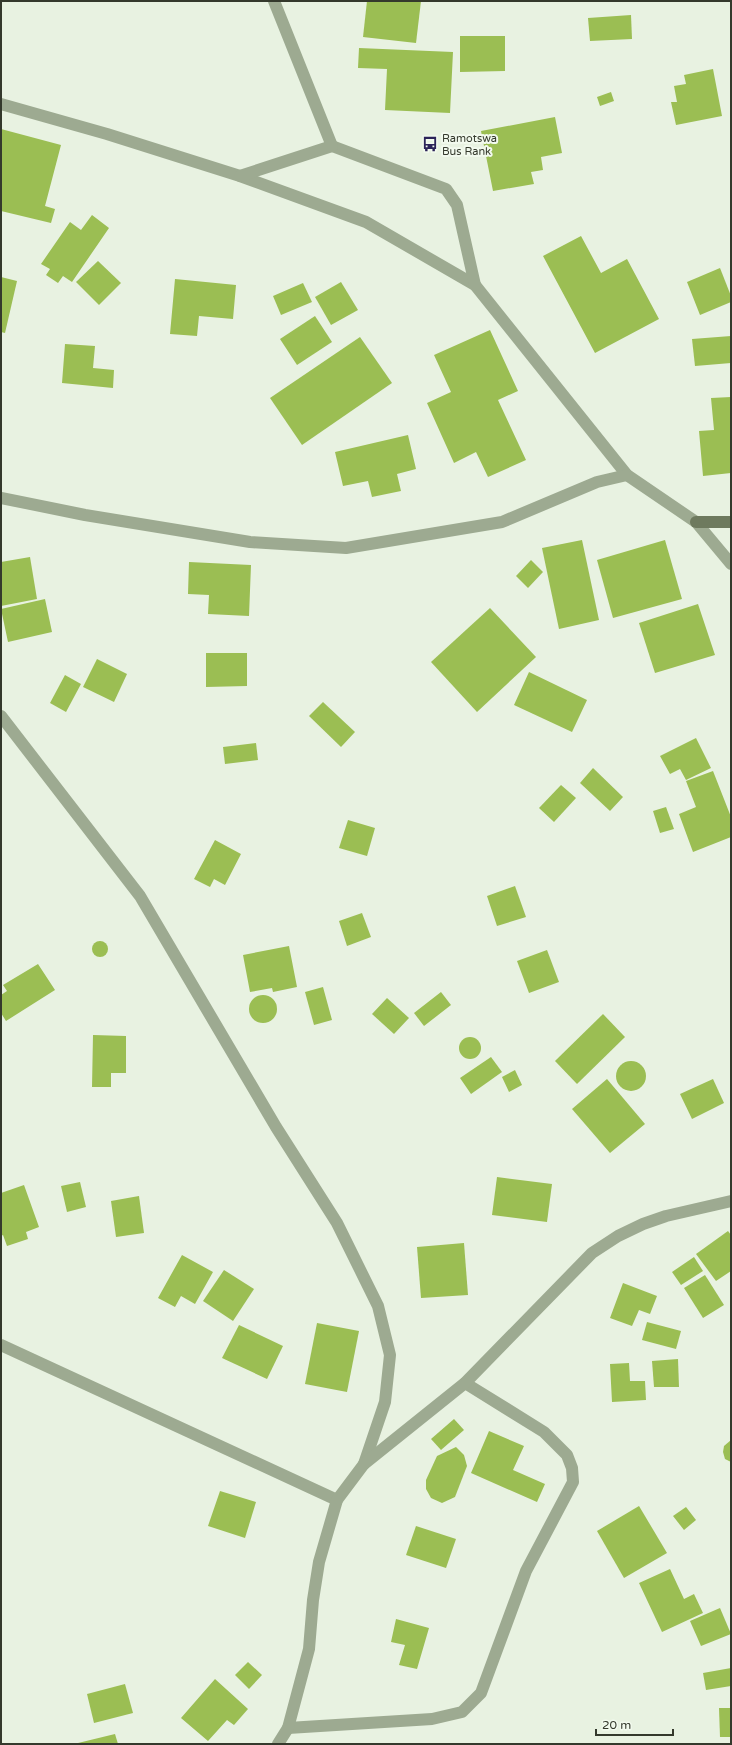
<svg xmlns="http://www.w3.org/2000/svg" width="732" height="1745" font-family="'Varela Round',sans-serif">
<rect width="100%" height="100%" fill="#e8f2e1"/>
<g fill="#9bbe53">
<path d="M367 1H421L416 43 363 37Z"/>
<path d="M631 15 632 39 590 41 588 18Z"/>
<path d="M460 36H505V71L460 72Z"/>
<path d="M359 48 453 52 450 113 385 110 387 69 358 68Z"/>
<path d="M713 69 722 116 676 125 671 102H677L674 86 686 84 684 75Z"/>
<path d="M611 92 614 101 600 106 597 97Z"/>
<path d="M555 117 562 153 541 157 543 170 531 172 534 184 493 191 481 131Z"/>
<path d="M1 129 61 145 45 206 55 209 51 223 1 211Z"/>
<path d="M92 215 109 228 72 282 63 276 58 283 46 275 50 269 41 264 70 222 81 230Z"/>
<path d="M581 236 601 273 627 259 659 319 595 353 543 256Z"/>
<path d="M98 261 121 283 99 305 76 282Z"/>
<path d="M720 268 731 296V302L700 315 687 282Z"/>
<path d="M1 277 17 281 5 333 1 332Z"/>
<path d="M175 279 236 285 233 319 199 316 197 336 170 334Z"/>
<path d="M341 282 358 310 331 325 315 297Z"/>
<path d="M303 283 312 302 281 315 273 296Z"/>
<path d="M315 316 332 342 297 365 280 339Z"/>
<path d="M490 330 518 391 498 400 526 460 488 477 476 452 454 463 427 403 451 392 434 355Z"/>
<path d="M731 336V363L695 366 692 339Z"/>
<path d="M360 337 392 383 302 445 270 398Z"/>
<path d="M65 344 95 346 93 368 114 370 113 388 62 383Z"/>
<path d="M731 397V473L703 476 699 431 714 430 711 398Z"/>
<path d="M408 435 416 469 397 474 401 491 372 497 368 481 343 486 335 452Z"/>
<path d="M582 540 599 620 559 629 542 548Z"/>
<path d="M665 540 682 599 613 618 597 560Z"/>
<path d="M30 557 37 599 1 606V562Z"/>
<path d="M531 560 543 572 528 588 516 576Z"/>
<path d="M189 562 251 565 249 616 208 614 209 595 188 594Z"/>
<path d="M45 599 52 632 8 642 1 609Z"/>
<path d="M698 604 715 655 655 673 639 623Z"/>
<path d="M490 608 536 657 477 712 431 662Z"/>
<path d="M206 653H247V686L206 687Z"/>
<path d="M97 659 127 674 114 702 83 687Z"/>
<path d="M529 672 587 700 572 732 514 705Z"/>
<path d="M65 675 81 684 66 712 50 703Z"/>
<path d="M323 702 355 732 341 747 309 716Z"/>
<path d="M696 738 711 768 686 780 680 769 670 774 660 756Z"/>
<path d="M256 743 258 760 225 764 223 747Z"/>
<path d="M593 768 623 797 610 811 580 783Z"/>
<path d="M713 771 731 817V837L693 852 679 814 696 807 686 781Z"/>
<path d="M561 785 576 798 554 822 539 808Z"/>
<path d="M666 807 674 829 660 833 653 811Z"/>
<path d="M348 820 375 828 367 856 339 848Z"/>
<path d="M215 840 241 854 225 885 214 879 210 887 194 879Z"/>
<path d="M515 886 526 917 497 926 487 896Z"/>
<path d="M362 913 371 937 347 946 339 921Z"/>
<circle cx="100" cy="949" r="8"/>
<path d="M289 946 297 987 273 992 272 988 250 992 243 955Z"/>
<path d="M547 950 559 982 529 993 517 961Z"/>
<path d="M38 964 55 990 6 1021 1 1013V995L7 991 3 985Z"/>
<path d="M323 987 332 1020 314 1025 305 992Z"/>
<path d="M441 992 451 1005 424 1026 414 1013Z"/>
<circle cx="263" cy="1009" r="14"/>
<path d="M387 998 409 1018 394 1034 372 1014Z"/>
<path d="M603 1014 625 1037 577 1084 555 1061Z"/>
<path d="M93 1035 126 1036V1073H111V1087H92Z"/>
<circle cx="470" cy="1048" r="11"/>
<path d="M491 1057 502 1072 471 1094 460 1078Z"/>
<circle cx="631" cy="1076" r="15"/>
<path d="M515 1070 522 1085 509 1092 502 1077Z"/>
<path d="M607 1079 645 1124 610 1153 572 1109Z"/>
<path d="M713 1079 724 1103 692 1119 680 1094Z"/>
<path d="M497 1177 552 1184 547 1222 492 1215Z"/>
<path d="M80 1182 86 1207 67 1212 61 1186Z"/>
<path d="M24 1185 39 1227 26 1232 28 1239 7 1246 3 1235 1 1236V1193Z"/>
<path d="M139 1196 144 1233 116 1237 111 1201Z"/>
<path d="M728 1231 731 1235V1271L716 1281 696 1254Z"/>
<path d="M464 1243 468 1295 421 1298 417 1247Z"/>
<path d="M182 1255 213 1272 195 1304 181 1296 175 1307 158 1298Z"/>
<path d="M694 1257 703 1271 681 1285 672 1272Z"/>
<path d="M224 1270 254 1289 233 1321 203 1301Z"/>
<path d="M705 1275 724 1305 703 1318 684 1288Z"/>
<path d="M623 1283 657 1296 650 1314 639 1310 632 1326 610 1318Z"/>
<path d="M647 1322 681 1331 676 1349 642 1340Z"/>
<path d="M317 1323 359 1331 347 1392 305 1384Z"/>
<path d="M239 1325 283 1346 267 1379 222 1358Z"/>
<path d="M678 1359 679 1387H654L652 1361Z"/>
<path d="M629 1363 630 1381H645L646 1400 612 1402 610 1364Z"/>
<path d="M454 1419 464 1430 441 1450 431 1439Z"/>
<path d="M489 1431 524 1446 513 1470 545 1484 537 1502 471 1473Z"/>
<path d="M731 1440V1462L725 1459 723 1452 724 1446Z"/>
<path d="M456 1447 464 1455 467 1466 455 1497 442 1503 431 1498 426 1489V1480L437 1456Z"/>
<path d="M220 1491 256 1502 245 1538 208 1526Z"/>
<path d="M639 1506 667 1553 624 1578 597 1531Z"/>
<path d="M686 1507 696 1520 684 1530 673 1516Z"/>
<path d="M416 1526 456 1539 446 1568 406 1555Z"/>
<path d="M670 1569 684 1599 694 1594 703 1613 662 1632 639 1583Z"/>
<path d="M720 1608 731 1634 701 1646 690 1621Z"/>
<path d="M396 1619 429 1628 417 1669 399 1665 405 1645 391 1642Z"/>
<path d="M248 1662 262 1675 249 1689 235 1675Z"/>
<path d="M731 1668V1686L706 1690 703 1673Z"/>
<path d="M215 1679 248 1709 234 1725 227 1720 208 1741 181 1718Z"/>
<path d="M125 1684 133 1713 94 1723 87 1694Z"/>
<path d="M719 1708H731V1737H720Z"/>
<path d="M115 1734 118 1744H78V1743Z"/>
</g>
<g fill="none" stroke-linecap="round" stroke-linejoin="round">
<g stroke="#9daa91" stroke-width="12">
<path d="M1 104 107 134 240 176 366 222 475 285 627 475 696 522 731 564"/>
<path d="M332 146 446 189 457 205 475 285"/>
<path d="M240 176 332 146 274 1"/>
<path d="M1 498 85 515 250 542 346 548 502 522 597 482 627 475"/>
<path d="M1 716 140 896 276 1127 337 1223 378 1306 390 1355 385 1402 364 1464"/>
<path d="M1 1345 337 1500"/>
<path d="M288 1728 432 1719 462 1712 481 1693 526 1571 573 1482 572 1468 567 1455 544 1432 465 1383"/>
<path d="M278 1744 288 1728 309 1649 313 1600 319 1562 337 1500 364 1464 465 1383 592 1253 618 1236 643 1224 666 1216 731 1201"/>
</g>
<path stroke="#6e7a5e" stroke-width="12" d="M696 522H731"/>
</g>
<defs>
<symbol id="bus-bare" viewBox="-9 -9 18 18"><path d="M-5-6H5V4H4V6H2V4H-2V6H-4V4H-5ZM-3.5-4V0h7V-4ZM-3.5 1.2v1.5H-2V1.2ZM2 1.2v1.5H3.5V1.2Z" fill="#2b2358" stroke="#f2faee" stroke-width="2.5" paint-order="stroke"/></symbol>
</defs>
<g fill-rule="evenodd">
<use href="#bus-bare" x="419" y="133" width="22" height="22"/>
</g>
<g text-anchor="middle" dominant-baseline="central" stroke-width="4" stroke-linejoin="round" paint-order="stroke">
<g font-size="11" fill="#34392c" stroke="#f2faee" text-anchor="start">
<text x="442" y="138">Ramotswa<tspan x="442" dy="13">Bus Rank</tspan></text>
</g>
</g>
<rect width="732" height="1745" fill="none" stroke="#34392c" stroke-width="4"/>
<path d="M596 1729v6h77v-6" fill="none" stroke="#34392c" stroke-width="2"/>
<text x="602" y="1729" font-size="12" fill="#34392c" stroke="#f2faee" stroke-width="3" paint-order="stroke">20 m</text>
</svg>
